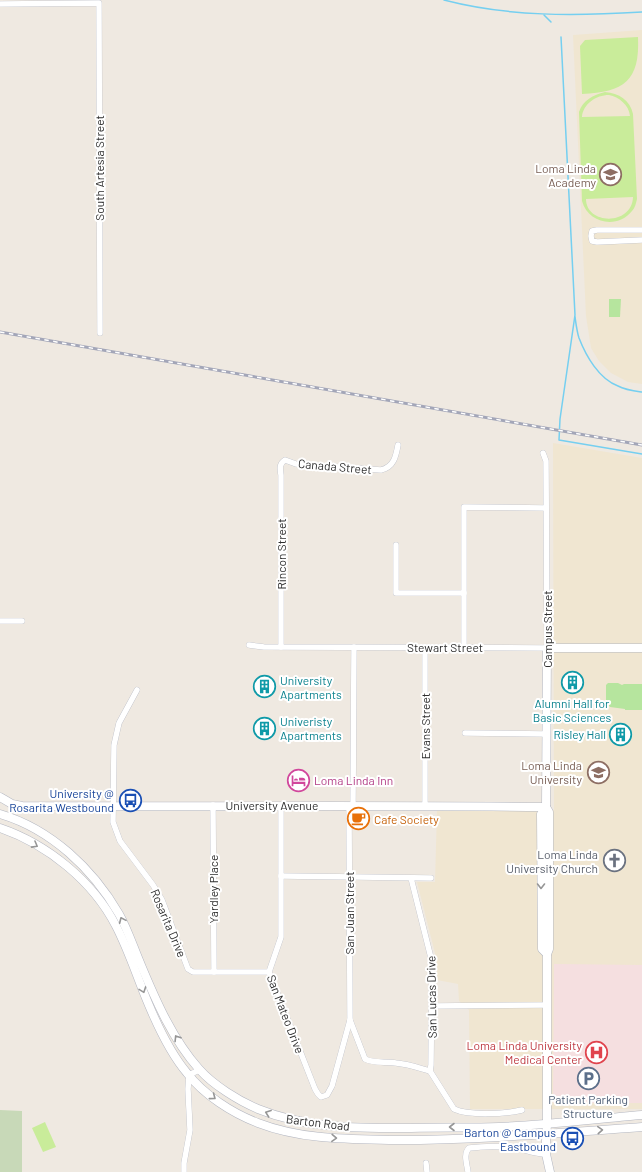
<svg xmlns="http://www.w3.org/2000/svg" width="642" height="1172" font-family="Barlow,sans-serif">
<rect width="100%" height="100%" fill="#efe9e1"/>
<g fill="#f0e6d1">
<path d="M642 30V384L628 382 611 373 599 361 591 348 586 316 573 35Z"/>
<path d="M553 443 642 458V1109H470L469 1010 459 1001 458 984 437 980 436 957 417 882H435L437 810H554Z"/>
</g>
<path fill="#f5dfe0" d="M554 964 642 965V1103H553Z"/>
<g fill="#b6e59e">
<path d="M609 299H621L620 317H609Z"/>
<path d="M608 683H618L622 685 624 684H642V710H625V709L610 707 606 702V685Z"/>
</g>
<path fill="#c8d9b8" d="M0 1110 22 1111V1172H0Z"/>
<g fill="#c9ec9a" fill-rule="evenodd">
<path d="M638 37C640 81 624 92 582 94L580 46 585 40Z"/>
<path d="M605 92C619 93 630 100 633 114L637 199C636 203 635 208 632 211 618 229 588 224 582 201L579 112C583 100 593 95 605 92ZM609 95C619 97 629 105 630 116L582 117C583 104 596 95 609 95ZM633 197C632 226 586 225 586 199Z"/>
<path d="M45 1122 56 1147 43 1152 32 1128Z"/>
</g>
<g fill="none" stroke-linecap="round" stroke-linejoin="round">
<g stroke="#75cff0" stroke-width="1.5">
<path d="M444 0C509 17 575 16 642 12"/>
<path d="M544 15 551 22"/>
<path d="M561 37 575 315 560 419 559 440 642 454"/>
<path d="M575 317C576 324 577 332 579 338 586 356 599 379 618 386 625 390 634 391 642 392"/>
</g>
<defs>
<g id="street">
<path d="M0 4 99 3 100 333"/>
<path d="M642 230H597L592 231 591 236 592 241 597 242 642 240"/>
<path d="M396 545V593H464"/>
<path d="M0 621H22"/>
<path d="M249 645 264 647 547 648 546 461 543 453"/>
<path d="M281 647V475C280 468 279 464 285 460L296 464 381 470C394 467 396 456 398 445"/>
<path d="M464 647V507L546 508"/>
<path d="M137 690 119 723 114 745 113 822 120 841 153 885 162 900 188 969 193 972H269"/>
<path d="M465 733 546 734"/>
<path d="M213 805 214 972"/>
<path d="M281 805V937L269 972 315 1089 318 1094 321 1097 327 1095 332 1086 350 1020 349 806"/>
<path d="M425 805V647"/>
<path d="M353 806 354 647"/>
<path d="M281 876 431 878"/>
<path d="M411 878 432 962 431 1065 430 1071"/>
<path d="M432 1006 547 1005"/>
<path d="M350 1020 365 1059C374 1064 386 1061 396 1063 408 1064 419 1068 430 1071L454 1109C469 1116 506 1114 522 1110"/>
<path d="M426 1163 427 1172"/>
<path d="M184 1172V1163L190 1130 188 1089 189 1075 199 1070"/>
<path d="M468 1172C467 1164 463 1154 469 1148 484 1146 501 1146 516 1148 527 1150 533 1154 546 1154"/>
</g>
<g id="secondary">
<path d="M0 797 12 804 22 806C197 807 371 805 546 807"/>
<path d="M546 807 549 812V949L547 954V1124L546 1141V1154L550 1172"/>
<path d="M0 814C51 829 93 869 119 914 128 930 134 949 141 965 156 1001 173 1040 199 1069 213 1085 239 1101 258 1109 307 1129 360 1128 411 1128 441 1127 470 1128 499 1127 547 1125 594 1119 642 1115"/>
<path d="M0 828C47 844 93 881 116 926 129 951 137 977 148 1003 158 1027 170 1053 187 1073 204 1095 232 1113 258 1123 302 1140 349 1139 395 1140 478 1140 560 1133 642 1127"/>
<path d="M547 954 542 949 541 814 546 807 547 648H642"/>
</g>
</defs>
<use href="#street" stroke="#b4b7c1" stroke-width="6"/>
<use href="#secondary" stroke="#b4b7c1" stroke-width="9"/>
<use href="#street" stroke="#fff" stroke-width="5.5"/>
<use href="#secondary" stroke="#fff" stroke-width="8"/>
<defs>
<path id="rail" d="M0 332 642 445"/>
</defs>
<use href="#rail" stroke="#a3a6b8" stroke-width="3"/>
<use href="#rail" stroke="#fff" stroke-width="1.5" stroke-dasharray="4.5" stroke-linecap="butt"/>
</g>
<defs><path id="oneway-chevron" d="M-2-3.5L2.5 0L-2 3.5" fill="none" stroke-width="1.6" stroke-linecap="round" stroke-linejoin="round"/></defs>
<g stroke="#969696">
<use href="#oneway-chevron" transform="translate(35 845) rotate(29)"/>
<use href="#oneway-chevron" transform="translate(541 886) rotate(90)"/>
<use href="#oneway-chevron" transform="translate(122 920) rotate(-114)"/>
<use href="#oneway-chevron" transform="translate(143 990) rotate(70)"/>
<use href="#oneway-chevron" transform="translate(177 1038) rotate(-122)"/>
<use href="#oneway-chevron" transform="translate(213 1097) rotate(37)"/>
<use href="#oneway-chevron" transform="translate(268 1113) rotate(-160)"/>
<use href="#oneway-chevron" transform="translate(452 1127) rotate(180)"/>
<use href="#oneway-chevron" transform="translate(600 1130) rotate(-4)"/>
<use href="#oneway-chevron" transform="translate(334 1138) rotate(2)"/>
</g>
<defs>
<symbol id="school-ring" viewBox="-11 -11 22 22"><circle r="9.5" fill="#fff" stroke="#8d6e63" stroke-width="1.5"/><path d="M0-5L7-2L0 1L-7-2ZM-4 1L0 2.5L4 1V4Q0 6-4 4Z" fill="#8d6e63"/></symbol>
<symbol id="building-ring" viewBox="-11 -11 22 22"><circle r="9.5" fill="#fff" stroke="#0f9aa8" stroke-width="1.5"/><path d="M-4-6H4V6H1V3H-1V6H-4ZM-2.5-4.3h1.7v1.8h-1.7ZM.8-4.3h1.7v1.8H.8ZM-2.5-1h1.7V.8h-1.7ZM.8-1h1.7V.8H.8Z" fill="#0f9aa8"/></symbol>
<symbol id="university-ring" viewBox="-11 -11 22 22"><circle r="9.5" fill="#fff" stroke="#8d6e63" stroke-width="1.5"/><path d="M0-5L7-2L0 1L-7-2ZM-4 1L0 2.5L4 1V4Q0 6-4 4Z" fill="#8d6e63"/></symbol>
<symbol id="hotel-ring" viewBox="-11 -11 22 22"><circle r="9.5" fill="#fff" stroke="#d1479c" stroke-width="1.5"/><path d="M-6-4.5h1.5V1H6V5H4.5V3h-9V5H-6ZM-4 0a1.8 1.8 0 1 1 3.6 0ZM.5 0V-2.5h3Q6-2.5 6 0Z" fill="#d1479c"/></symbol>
<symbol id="bus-ring" viewBox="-11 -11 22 22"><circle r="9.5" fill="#fff" stroke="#1a4fb4" stroke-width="1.5"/><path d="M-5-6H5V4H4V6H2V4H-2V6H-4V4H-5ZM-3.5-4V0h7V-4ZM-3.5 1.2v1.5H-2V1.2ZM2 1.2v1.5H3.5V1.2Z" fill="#1a4fb4"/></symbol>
<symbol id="cafe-ring" viewBox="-11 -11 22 22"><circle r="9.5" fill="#fff" stroke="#e8710a" stroke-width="1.5"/><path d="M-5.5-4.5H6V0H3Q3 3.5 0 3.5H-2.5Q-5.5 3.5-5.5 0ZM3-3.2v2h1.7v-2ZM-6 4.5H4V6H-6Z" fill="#e8710a"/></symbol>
<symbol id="church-ring" viewBox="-11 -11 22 22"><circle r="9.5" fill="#fff" stroke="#6b7280" stroke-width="1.5"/><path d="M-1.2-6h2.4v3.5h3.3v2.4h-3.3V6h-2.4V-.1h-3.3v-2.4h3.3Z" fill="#6b7280"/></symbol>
<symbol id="hospital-ring" viewBox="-11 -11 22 22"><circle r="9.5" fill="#fff" stroke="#e0444e" stroke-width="1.5"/><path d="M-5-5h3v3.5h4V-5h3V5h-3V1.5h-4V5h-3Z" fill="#e0444e"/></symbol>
<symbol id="parking-ring" viewBox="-11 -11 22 22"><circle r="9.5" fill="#fff" stroke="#5c6f8a" stroke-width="1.5"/><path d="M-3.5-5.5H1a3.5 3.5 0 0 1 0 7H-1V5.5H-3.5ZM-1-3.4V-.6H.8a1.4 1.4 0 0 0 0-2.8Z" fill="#5c6f8a"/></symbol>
</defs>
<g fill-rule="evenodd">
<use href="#school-ring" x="598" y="162" width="25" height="25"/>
<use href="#building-ring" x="560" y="670" width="25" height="25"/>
<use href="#building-ring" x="252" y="674" width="25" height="25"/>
<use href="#building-ring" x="252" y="716" width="25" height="25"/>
<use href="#building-ring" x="608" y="722" width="25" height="25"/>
<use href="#university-ring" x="586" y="760" width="25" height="25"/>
<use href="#hotel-ring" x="286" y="768" width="25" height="25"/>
<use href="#bus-ring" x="118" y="788" width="25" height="25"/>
<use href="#cafe-ring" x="346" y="806" width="25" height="25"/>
<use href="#church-ring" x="602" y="848" width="25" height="25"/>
<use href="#hospital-ring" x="584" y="1040" width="25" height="25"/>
<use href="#parking-ring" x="576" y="1066" width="25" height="25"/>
<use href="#bus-ring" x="560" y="1126" width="25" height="25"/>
</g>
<g text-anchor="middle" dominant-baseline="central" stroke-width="4" stroke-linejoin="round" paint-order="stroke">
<g font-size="12" fill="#2e2e2e" stroke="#fff">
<text transform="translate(99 168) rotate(-90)">South Artesia Street</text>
<text transform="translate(335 466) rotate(5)">Canada Street</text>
<text transform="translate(281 554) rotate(-90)">Rincon Street</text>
<text transform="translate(547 629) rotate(-90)">Campus Street</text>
<text x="445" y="647">Stewart Street</text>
<text transform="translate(425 726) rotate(-90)">Evans Street</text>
<text x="272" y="805">University Avenue</text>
<text transform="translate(213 889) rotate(-90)">Yardley Place</text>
<text transform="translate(349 913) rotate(-90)">San Juan Street</text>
<text transform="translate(169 923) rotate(67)">Rosarita Drive</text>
<text transform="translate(431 997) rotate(-91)">San Lucas Drive</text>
<text transform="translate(286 1014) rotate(69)">San Mateo Drive</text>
<text transform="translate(318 1122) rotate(7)">Barton Road</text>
</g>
<g font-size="12" fill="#785e54" stroke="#fff" text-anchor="end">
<text x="596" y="168">Loma Linda<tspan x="596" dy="14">Academy</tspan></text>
<text x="582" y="765">Loma Linda<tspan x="582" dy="14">University</tspan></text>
</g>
<g font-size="12" fill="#0d838f" stroke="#fff" text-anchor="start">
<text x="280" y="680">University<tspan x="280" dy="14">Apartments</tspan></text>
<text x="572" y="703" text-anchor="middle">Alumni Hall for<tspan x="572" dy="14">Basic Sciences</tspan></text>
<text x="280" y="721">Univeristy<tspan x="280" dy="14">Apartments</tspan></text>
<text x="606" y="734" text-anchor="end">Risley Hall</text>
</g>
<g font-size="12" fill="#b23c85" stroke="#fff" text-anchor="start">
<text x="314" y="780">Loma Linda Inn</text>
</g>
<g font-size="12" fill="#164399" stroke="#fff" text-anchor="end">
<text x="114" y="793">University @<tspan x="114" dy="14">Rosarita Westbound</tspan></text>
<text x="556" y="1132">Barton @ Campus<tspan x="556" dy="14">Eastbound</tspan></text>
</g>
<g font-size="12" fill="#c56008" stroke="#fff" text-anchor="start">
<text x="374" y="819">Cafe Society</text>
</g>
<g font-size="12" fill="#5b616d" stroke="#fff" text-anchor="end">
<text x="598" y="854">Loma Linda<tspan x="598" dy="14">University Church</tspan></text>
</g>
<g font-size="12" fill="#be3a42" stroke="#fff" text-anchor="end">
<text x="582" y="1045">Loma Linda University<tspan x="582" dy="14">Medical Center</tspan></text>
</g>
<g font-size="12" fill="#4e5e75" stroke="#fff">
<text x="588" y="1099">Patient Parking<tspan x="588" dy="14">Structure</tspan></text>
</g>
</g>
</svg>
